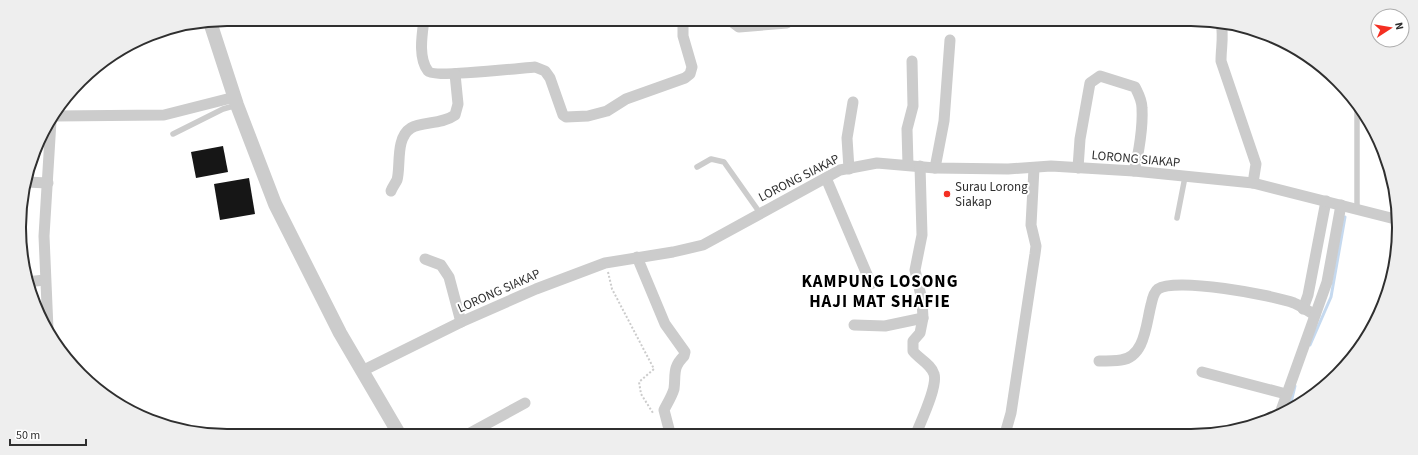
<svg xmlns="http://www.w3.org/2000/svg" width="1418" height="455" font-family="'Source Sans 3',sans-serif">
<rect width="100%" height="100%" fill="#fff"/>
<g fill="none" stroke-linecap="round" stroke-linejoin="round">
<g stroke="#c5d9ef" stroke-width="3">
<path d="M1310 345 1331 297 1345 217"/>
<path d="M1289 411 1295 386"/>
</g>
</g>
<g fill="#161616">
<path d="M223 146 228 172 196 178 191 152Z"/>
<path d="M249 178 255 214 220 220 214 184Z"/>
</g>
<g fill="none" stroke-linecap="round" stroke-linejoin="round">
<path stroke="#ccc" stroke-width="2" stroke-dasharray="2 2" stroke-linecap="butt" d="M608 272 612 289 654 369 639 382 641 394 653 413"/>
<g stroke="#ccc" stroke-width="5.5">
<path d="M1357 105V209"/>
<path d="M173 134 223 109 237 105"/>
<path d="M697 167 711 159 724 162 760 213"/>
<path d="M1177 218 1185 177"/>
</g>
<g stroke="#ccc" stroke-width="11">
<path d="M424 20C422 35 418 58 428 71 434 78 521 68 535 67L545 71 550 78 563 115 566 117 588 116 607 111 626 99 685 78 690 74 692 67 683 36V21"/>
<path d="M731 21 739 27 787 23"/>
<path d="M1221 23C1224 36 1221 47 1221 61L1256 164 1253 183"/>
<path d="M55 116 164 115 235 97"/>
<path d="M908 165 907 129 913 106 912 61"/>
<path d="M935 168 944 121 950 40"/>
<path d="M1078 168 1080 139 1090 83 1100 76 1135 87C1138 93 1142 100 1142 108 1143 126 1139 153 1134 171"/>
<path d="M849 169 847 138 853 102"/>
<path d="M826 178 871 284"/>
<path d="M26 182 48 183"/>
<path d="M391 191C392 188 395 184 397 180 401 166 395 138 411 128 422 121 441 125 455 115L458 104 455 74"/>
<path d="M637 257 665 324 685 352 684 356C672 368 676 374 674 389 672 396 667 404 664 410L670 433"/>
<path d="M425 259 441 265 449 277 461 322"/>
<path d="M26 282 45 280"/>
<path d="M1303 309 1308 295 1326 201"/>
<path d="M854 325 885 326 923 318"/>
<path d="M48 329 44 236 51 121"/>
<path d="M1099 361C1106 361 1114 361 1121 360 1145 357 1146 324 1151 305 1152 300 1154 292 1158 289 1175 277 1273 295 1294 303 1301 306 1308 311 1315 315"/>
<path d="M362 371 461 322 536 289 605 263 673 252 703 245 840 170 877 163 935 168 1008 169 1051 166 1134 171 1253 183 1395 219"/>
<path d="M1202 372 1286 394"/>
<path d="M1279 416 1327 282 1341 205"/>
<path d="M470 433 525 403"/>
<path d="M916 434C921 421 938 386 934 374 931 364 919 359 913 351V341L920 333 923 318 922 300 915 270 922 235 920 166"/>
<path d="M1005 434 1011 413 1035 254 1036 246 1031 225 1034 168"/>
</g>
<path stroke="#ccc" stroke-width="14" d="M210 22 237 105 275 204 340 333 398 432"/>
</g>
<circle fill="#f42f22" stroke="#fff" stroke-width="1.5" cx="947" cy="194" r="4"/>
<g text-anchor="middle" dominant-baseline="central" stroke-width="4" stroke-linejoin="round" paint-order="stroke">
<g font-size="13" fill="#2f2f2f" stroke="#fff">
<text transform="translate(1136 159) rotate(5)">LORONG SIAKAP</text>
<text transform="translate(799 178) rotate(-27)">LORONG SIAKAP</text>
<text transform="translate(499 291) rotate(-24)">LORONG SIAKAP</text>
</g>
<g font-size="13" fill="#2f2f2f" stroke="#fff" text-anchor="start">
<text x="955" y="187">Surau Lorong<tspan x="955" dy="15">Siakap</tspan></text>
</g>
<g font-size="17" font-weight="bold" letter-spacing="1" fill="#000" stroke="#fff">
<text x="880" y="282">KAMPUNG LOSONG<tspan x="880" dy="20">HAJI MAT SHAFIE</tspan></text>
</g>
</g>
<path d="M0 0H1418V455H0ZM227 26H1191A201 201 0 0 1 1392 227V228A201 201 0 0 1 1191 429H227A201 201 0 0 1 26 228V227A201 201 0 0 1 227 26Z" fill="#eee" fill-rule="evenodd"/>
<path fill="none" stroke="#2f2f2f" stroke-width="2" d="M227 26H1191A201 201 0 0 1 1392 227V228A201 201 0 0 1 1191 429H227A201 201 0 0 1 26 228V227A201 201 0 0 1 227 26Z"/>
<g transform="translate(1390 28) rotate(78)"><circle r="19" fill="#ffffff" stroke="#acacac"/>
<path d="M0-3L7 15L0 10L-7 15Z" fill="#f42f22"/>
<text y="-6" font-size="11" font-weight="bold" text-anchor="middle" fill="#2f2f2f">N</text>
</g>
<path d="M10 439v6h76v-6" fill="none" stroke="#2f2f2f" stroke-width="2"/>
<text x="16" y="439" font-size="12" fill="#2f2f2f" stroke="#ffffff" stroke-width="3" paint-order="stroke">50 m</text>
</svg>
